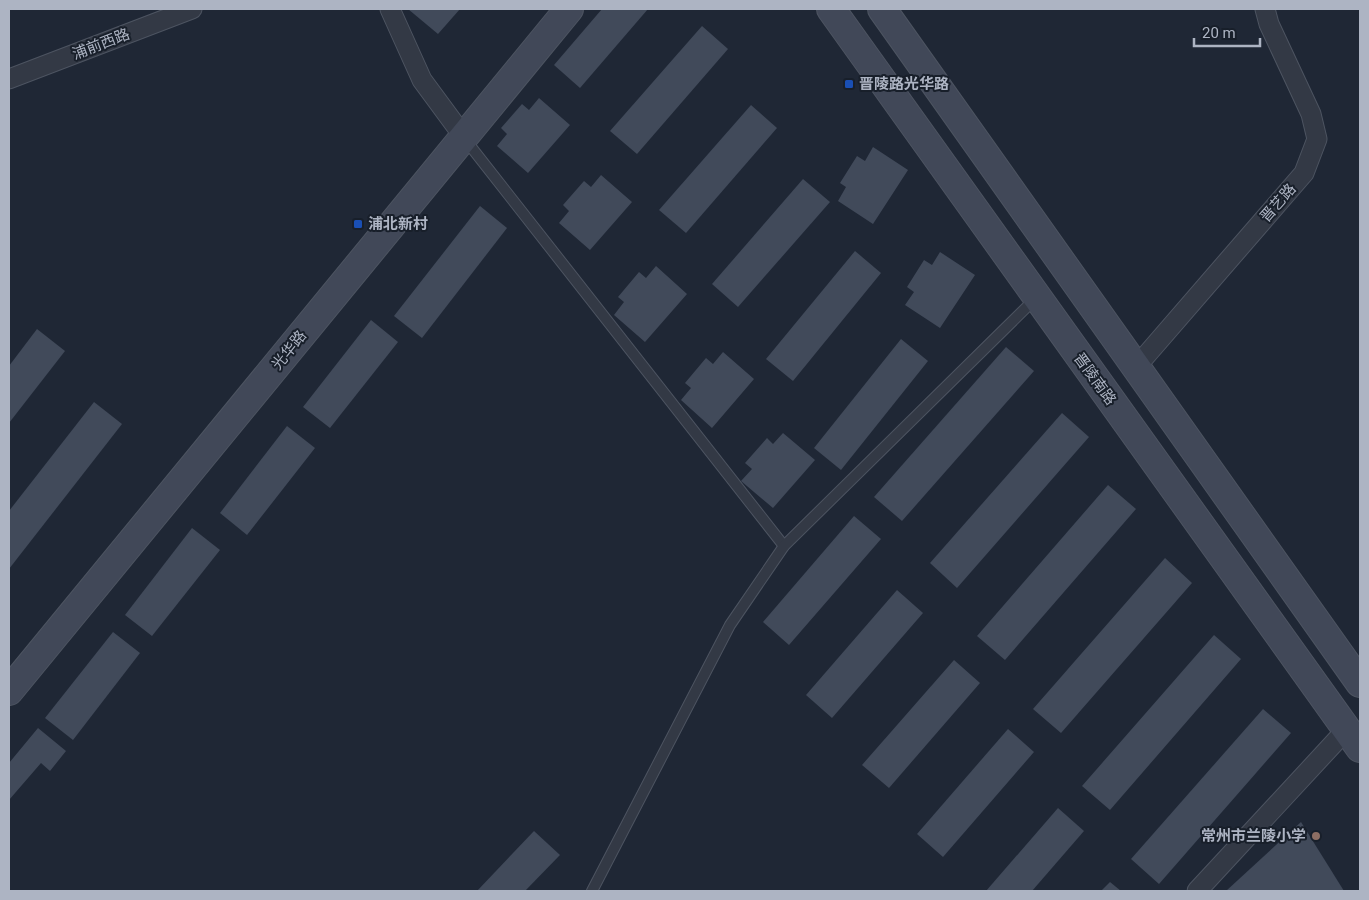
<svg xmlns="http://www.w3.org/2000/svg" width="1369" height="900" font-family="Roboto,'Noto Sans SC',sans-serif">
<rect width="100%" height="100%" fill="#1f2735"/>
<g fill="#414a5a">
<path d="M408 9H460L438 34Z"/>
<path d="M602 9H648L580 88 554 65Z"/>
<path d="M702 26 728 49 637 154 610 131Z"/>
<path d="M539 98 570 125 528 173 497 146 507 134 501 128 522 104 529 110Z"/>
<path d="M751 105 777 128 686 233 659 210Z"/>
<path d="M873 147 908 170 873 224 838 201 846 187 840 183 857 156 865 161Z"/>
<path d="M601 175 632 202 590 250 559 223 569 211 563 205 584 181 591 187Z"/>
<path d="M803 179 830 202 738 307 712 284Z"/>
<path d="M480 206 507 228 422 338 394 316Z"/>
<path d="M855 251 881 273 793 381 766 359Z"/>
<path d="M940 252 975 275 940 328 905 305 914 292 907 287 924 260 932 265Z"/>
<path d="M656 266 687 294 645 342 614 315 624 302 618 297 639 272 646 278Z"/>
<path d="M371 320 398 342 330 428 303 407Z"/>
<path d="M37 329 65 351 9 423V366Z"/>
<path d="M901 339 928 361 841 470 814 448Z"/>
<path d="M1006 347 1034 371 902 521 874 497Z"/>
<path d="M723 352 754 379 712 428 681 400 691 388 685 383 706 358 713 364Z"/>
<path d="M94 402 122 424 9 569V511Z"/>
<path d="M1062 413 1089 437 957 588 930 563Z"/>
<path d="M287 426 315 448 247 535 220 513Z"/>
<path d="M783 433 815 460 773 508 741 481 752 469 745 463 767 438 773 444Z"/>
<path d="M1108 485 1136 509 1005 660 977 636Z"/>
<path d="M854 516 881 539 789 645 763 622Z"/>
<path d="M192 528 220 550 152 636 125 615Z"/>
<path d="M1165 558 1192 583 1061 733 1033 709Z"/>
<path d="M897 590 923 613 832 718 806 695Z"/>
<path d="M113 632 140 653 73 740 45 718Z"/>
<path d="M1214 635 1241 659 1110 810 1082 786Z"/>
<path d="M954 660 980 683 889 788 862 765Z"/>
<path d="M1263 709 1291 733 1159 884 1131 859Z"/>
<path d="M38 728 66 751 50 771 41 763 9 800V763Z"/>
<path d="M1008 729 1034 752 943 857 917 834Z"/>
<path d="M1058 808 1084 831 1032 891H986Z"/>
<path d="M1301 822 1344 891H1226Z"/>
<path d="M534 831 560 855 525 891H477Z"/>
<path d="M1110 882 1121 891H1101Z"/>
</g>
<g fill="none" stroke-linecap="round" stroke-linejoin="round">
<defs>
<g id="service">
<path d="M464 138 784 546"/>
<path d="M592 891 730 625 784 546 1036 298"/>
</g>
<g id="minor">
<path d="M390 9 422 80 464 137"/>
<path d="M9 79 192 9"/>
<path d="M1136 367 1304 173 1317 139 1311 114 1269 24 1265 9"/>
<path d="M1197 891 1347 729"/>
</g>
<g id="secondary">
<path d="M831 9 1360 748"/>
<path d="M882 9 1360 683"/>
<path d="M9 691 569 9"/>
</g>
</defs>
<use href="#service" stroke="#4d5461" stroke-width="12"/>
<use href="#minor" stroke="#4d5461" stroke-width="21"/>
<use href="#secondary" stroke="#4d5461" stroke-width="30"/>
<use href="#service" stroke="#333945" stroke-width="10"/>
<use href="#minor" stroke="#333945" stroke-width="19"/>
<use href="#secondary" stroke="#414858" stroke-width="28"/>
</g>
<g fill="#1a4fb4" stroke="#181f2a" stroke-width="2">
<rect x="844" y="79" width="10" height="10" rx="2.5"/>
<rect x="353" y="219" width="10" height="10" rx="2.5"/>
</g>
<circle fill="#8d6e63" stroke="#181f2a" stroke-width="2" cx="1316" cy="836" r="5"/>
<g text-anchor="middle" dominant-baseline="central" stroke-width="4" stroke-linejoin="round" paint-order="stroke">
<g font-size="15" fill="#adb4c3" stroke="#181f2a">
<text transform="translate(101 44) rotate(-21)">浦前西路</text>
<text transform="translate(1278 203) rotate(-49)">晋艺路</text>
<text transform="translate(289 350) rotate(-51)">光华路</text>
<text transform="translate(1095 379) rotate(54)">晋陵南路</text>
</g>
<g font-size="15" font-weight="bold" fill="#adb4c3" stroke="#181f2a" text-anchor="start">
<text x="859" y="84">晋陵路光华路</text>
<text x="368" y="224">浦北新村</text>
<text x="1306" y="836" text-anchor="end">常州市兰陵小学</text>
</g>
</g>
<rect width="1369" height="900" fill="none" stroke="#adb4c3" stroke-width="20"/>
<path d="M1194 38v8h66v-8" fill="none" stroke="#adb4c3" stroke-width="2.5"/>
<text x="1202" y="38" font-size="15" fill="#adb4c3" stroke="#181f2a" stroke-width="4" paint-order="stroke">20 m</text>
</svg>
